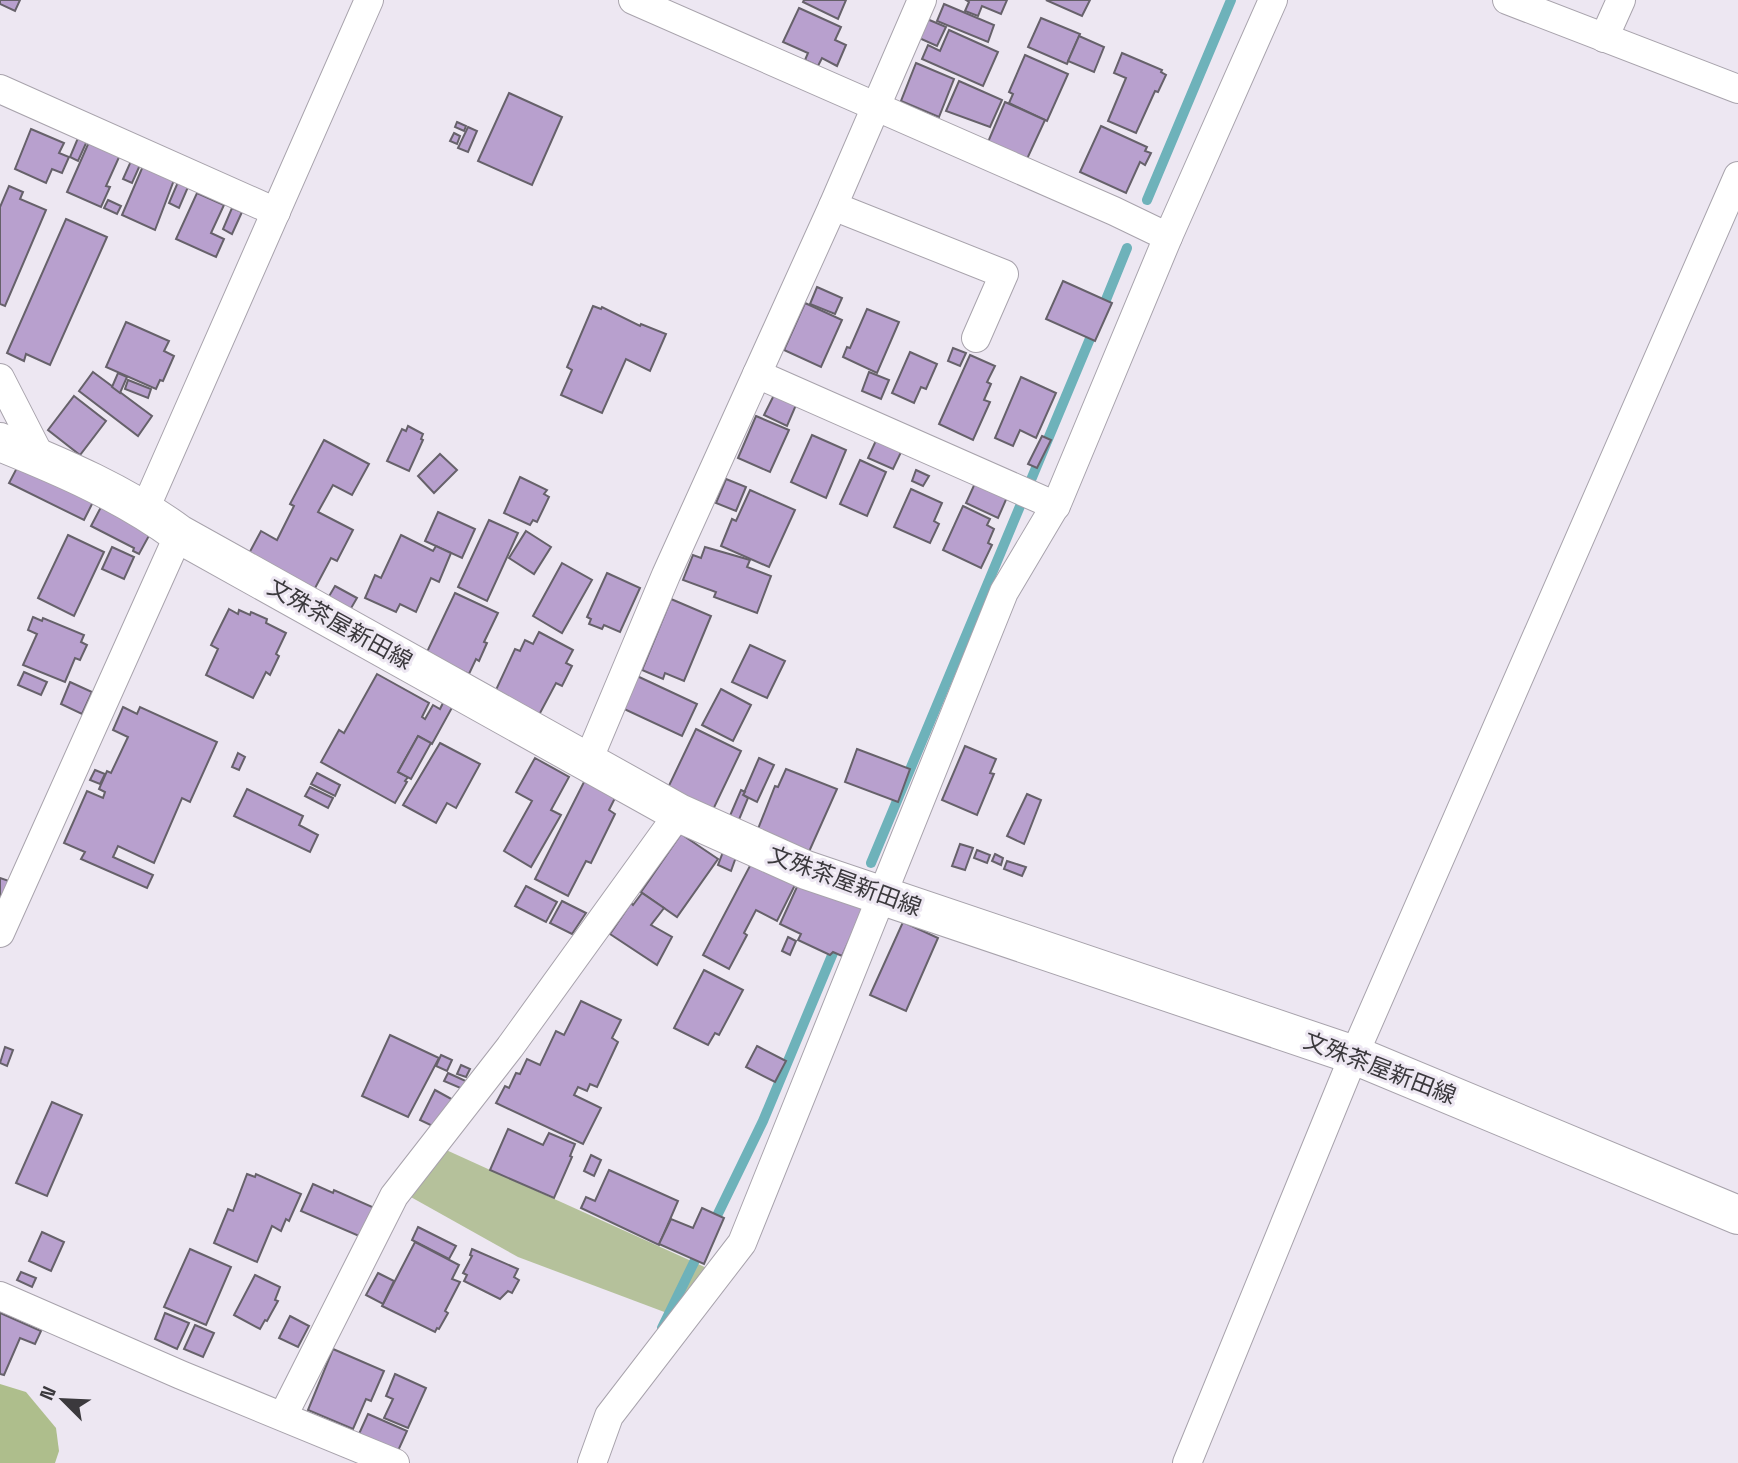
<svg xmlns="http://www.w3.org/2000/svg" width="1738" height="1463" font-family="'Space Grotesk','Noto Sans JP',sans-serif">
<rect width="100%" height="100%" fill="#ede7f2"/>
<path fill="#b5c19b" d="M444 1149 709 1269 675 1316 518 1257 409 1196Z"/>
<path fill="#aebe8c" d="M0 1384 26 1392 56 1428 59 1451 55 1463H0Z"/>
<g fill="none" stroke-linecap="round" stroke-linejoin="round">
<g stroke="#6eb2ba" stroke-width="10">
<path d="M1147 200 1231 0"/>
<path d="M1101 312 1127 248"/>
<path d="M871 863 1094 329"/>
<path d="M713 1224 763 1121 838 941"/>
<path d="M662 1328 700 1250"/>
</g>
</g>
<g fill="#b8a0ce" stroke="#66616a" stroke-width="2">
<path d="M0 0H20L15 11 0 4Z"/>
<path d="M804 0H846L838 19 803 2Z"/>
<path d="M966 0H1007L1001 14 982 6 978 16 965 11 969 2Z"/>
<path d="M1046 0H1090L1082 16Z"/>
<path d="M944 4 994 25 988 42 937 21Z"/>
<path d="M799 8 841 27 835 40 846 45 837 66 822 58 818 66 805 60 808 53 783 42Z"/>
<path d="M1041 18 1080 34 1067 64 1028 47Z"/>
<path d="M927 19 946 27 937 46 919 38Z"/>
<path d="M949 30 998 52 983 86 922 59 928 45 940 51Z"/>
<path d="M1079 36 1104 47 1094 72 1068 61Z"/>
<path d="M1122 53 1162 70 1161 72 1166 75 1158 92 1155 91 1136 133 1108 121 1126 78 1114 73Z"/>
<path d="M1025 55 1068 74 1047 121 1009 103 1013 94 1009 92Z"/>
<path d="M916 63 954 79 939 117 901 101Z"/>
<path d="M959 81 1002 100 990 127 946 111Z"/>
<path d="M509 93 562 117 532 185 478 161Z"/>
<path d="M1005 102 1045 120 1027 159 988 142Z"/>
<path d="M457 122 466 126 464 131 455 127Z"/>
<path d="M1101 126 1147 147 1145 151 1151 153 1145 165 1140 162 1126 193 1080 172Z"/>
<path d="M468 127 477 131 468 152 458 148Z"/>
<path d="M31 129 64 143 59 153 69 157 62 173 52 169 46 183 15 169Z"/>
<path d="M454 133 460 136 457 144 450 141Z"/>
<path d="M78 138 87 141 78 161 70 157Z"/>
<path d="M89 142 120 155 106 186 110 187 101 207 67 192Z"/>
<path d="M131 161 140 165 132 183 123 179Z"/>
<path d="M143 166 174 180 155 230 122 215Z"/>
<path d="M178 182 188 187 179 208 169 203Z"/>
<path d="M9 186 23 192 20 199 46 210 5 306 0 304V207Z"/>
<path d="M197 193 224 205 211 233 224 239 216 257 176 239Z"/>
<path d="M108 200 121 206 117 214 104 208Z"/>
<path d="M232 208 242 212 232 234 223 229Z"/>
<path d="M66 219 107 237 50 365 26 354 24 361 7 353Z"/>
<path d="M1063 281 1112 303 1095 341 1046 319Z"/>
<path d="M817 287 842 298 835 314 810 304Z"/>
<path d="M805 303 842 320 821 367 784 350Z"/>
<path d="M593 306 601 309 602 307 640 326 641 324 666 334 650 371 626 359 602 413 561 395 572 370 567 367Z"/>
<path d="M867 309 899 322 877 373 843 357 847 347 850 348Z"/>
<path d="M126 322 169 341 164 351 174 356 163 381 160 380 156 389 106 367Z"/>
<path d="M953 348 966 353 960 366 948 361Z"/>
<path d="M910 352 937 364 926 389 921 387 914 403 892 393Z"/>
<path d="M970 355 995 366 987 382 991 384 984 400 990 402 973 440 939 424Z"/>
<path d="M93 372 152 416 138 436 79 391Z"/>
<path d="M869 372 889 380 881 399 862 391Z"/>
<path d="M118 373 127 377 120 393 112 387Z"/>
<path d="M1021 377 1056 393 1036 438 1020 430 1013 446 995 438Z"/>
<path d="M128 380 151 389 148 398 125 389Z"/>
<path d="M774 395 796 405 787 426 764 415Z"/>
<path d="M74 396 106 421 80 455 48 430Z"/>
<path d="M756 416 789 430 770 472 738 458Z"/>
<path d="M408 426 423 434 421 439 423 440 409 471 387 461 402 429 406 431Z"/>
<path d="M812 435 846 450 826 498 791 482Z"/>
<path d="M878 436 903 448 893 469 868 458Z"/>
<path d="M1042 436 1051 440 1037 468 1028 464Z"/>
<path d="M324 440 369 464 352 495 333 485 318 512 353 530 337 561 331 558 313 592 246 559 261 531 277 540 294 506 290 504Z"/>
<path d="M440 454 457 470 434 493 418 476Z"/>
<path d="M860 460 886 472 867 516 840 504Z"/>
<path d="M19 464 93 502 84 520 9 483Z"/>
<path d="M916 470 929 476 923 486 912 481Z"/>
<path d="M520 477 547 490 544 494 549 497 537 522 533 520 530 525 504 513Z"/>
<path d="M726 479 746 487 736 511 716 503Z"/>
<path d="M976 481 1008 495 998 518 966 503Z"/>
<path d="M911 489 942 503 934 521 939 524 930 543 894 527Z"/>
<path d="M750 490 795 510 769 567 721 546 732 519 736 521Z"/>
<path d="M963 506 990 519 987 525 994 529 988 543 992 545 981 568 943 550Z"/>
<path d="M101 507 151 532 139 554 133 551 134 548 91 526Z"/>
<path d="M438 512 475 529 462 558 425 541Z"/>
<path d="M489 520 518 533 487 601 458 587Z"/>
<path d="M526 531 551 547 534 574 509 558Z"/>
<path d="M68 535 104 552 74 616 38 598Z"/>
<path d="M401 535 433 551 436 546 451 553 439 582 431 578 416 612 400 604 396 612 365 598 375 575 381 578Z"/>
<path d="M112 547 134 557 124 579 102 569Z"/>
<path d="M705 547 750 560 747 567 771 576 757 613 714 597 716 592 683 580 693 555 701 558Z"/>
<path d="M562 563 592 580 562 633 533 616Z"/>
<path d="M607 573 640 588 620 632 604 625 602 629 589 624 591 619 587 617Z"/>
<path d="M335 586 357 598 350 610 328 598Z"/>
<path d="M455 593 498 613 484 642 487 643 479 661 476 659 469 674 426 654Z"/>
<path d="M671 599 711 616 684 681 665 673 663 679 642 670Z"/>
<path d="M229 609 238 614 239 610 250 615 251 612 267 619 266 623 286 633 276 654 279 656 270 675 266 672 253 698 206 675 218 649 211 645Z"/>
<path d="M33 617 42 621 43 618 84 635 81 642 87 645 80 660 75 658 65 682 23 665 37 634 28 630Z"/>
<path d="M539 632 573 650 566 663 572 666 562 686 556 683 539 715 495 692 515 649 520 651 525 640 533 644Z"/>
<path d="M750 645 785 661 767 698 732 682Z"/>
<path d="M24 672 47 682 41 695 18 685Z"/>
<path d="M377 674 429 703 422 717 425 719 433 705 440 709 445 699 454 704 432 744 418 736 398 772 408 777 405 781 407 782 395 803 321 762 339 730 344 733Z"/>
<path d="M637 676 697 704 682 736 622 708Z"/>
<path d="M70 682 92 692 82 714 61 704Z"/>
<path d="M721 689 751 705 733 741 702 725Z"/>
<path d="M123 707 137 714 140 707 217 742 190 802 182 798 154 863 118 846 113 857 153 875 147 888 81 859 85 852 64 843 87 791 103 798 105 792 99 789 107 771 111 773 128 737 113 730Z"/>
<path d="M696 729 741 751 710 816 665 794Z"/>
<path d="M418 736 431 743 411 779 398 772Z"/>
<path d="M440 743 480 764 456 808 447 803 436 823 403 805Z"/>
<path d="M965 746 996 759 990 773 994 774 977 815 942 800Z"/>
<path d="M857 749 910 769 898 802 845 782Z"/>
<path d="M238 753 245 757 239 770 232 767Z"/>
<path d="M535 758 569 777 551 810 561 815 531 867 504 851 532 801 516 792Z"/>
<path d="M759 758 774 765 757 802 743 795Z"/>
<path d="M786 769 837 789 808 854 756 834 775 786 778 787Z"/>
<path d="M95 770 105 774 100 784 90 780Z"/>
<path d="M317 773 340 785 335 796 311 784Z"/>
<path d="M585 780 616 796 609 810 615 814 591 863 586 861 568 896 535 879Z"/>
<path d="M310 787 333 798 328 808 305 796Z"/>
<path d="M247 789 303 816 299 825 318 835 310 852 234 816Z"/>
<path d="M741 790 745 792 743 795 748 798 738 822 729 818Z"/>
<path d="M1027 794 1041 800 1024 844 1007 836Z"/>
<path d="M681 834 718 859 677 917 641 892Z"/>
<path d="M960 844 973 848 965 870 952 866Z"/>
<path d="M977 850 990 855 987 863 974 858Z"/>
<path d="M723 852 736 857 731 871 718 865Z"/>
<path d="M995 854 1003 858 1001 865 992 861Z"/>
<path d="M1007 861 1026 867 1022 876 1004 869Z"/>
<path d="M752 862 795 885 777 921 756 910 744 933 747 935 729 969 703 955Z"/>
<path d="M0 878 9 881 0 902Z"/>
<path d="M801 878 865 906 842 956 833 952 830 955 798 940 801 934 780 924Z"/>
<path d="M526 886 557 902 546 922 515 906Z"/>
<path d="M642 893 664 908 651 925 672 937 657 965 610 934 631 903 633 905Z"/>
<path d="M562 901 586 913 572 934 550 923Z"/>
<path d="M903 922 938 938 906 1011 870 995Z"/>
<path d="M788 937 796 941 790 955 782 951Z"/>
<path d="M704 970 743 990 719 1035 715 1033 708 1045 674 1028Z"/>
<path d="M581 1001 621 1020 612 1038 618 1042 597 1087 590 1084 587 1091 578 1087 574 1095 601 1108 583 1144 496 1103 505 1086 509 1088 516 1073 520 1074 527 1059 540 1065 556 1031 564 1035Z"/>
<path d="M390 1035 439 1058 408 1117 362 1096Z"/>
<path d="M757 1046 786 1061 775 1082 746 1067Z"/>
<path d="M5 1047 13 1050 7 1066 0 1063Z"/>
<path d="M441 1055 452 1060 447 1071 436 1066Z"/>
<path d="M461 1065 470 1069 466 1077 457 1074Z"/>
<path d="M448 1073 468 1082 465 1090 444 1081Z"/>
<path d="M435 1090 455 1101 441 1130 420 1120Z"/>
<path d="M52 1102 82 1115 47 1196 16 1183Z"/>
<path d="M508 1129 543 1145 549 1133 575 1144 570 1156 572 1157 554 1198 490 1170Z"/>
<path d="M591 1155 601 1160 594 1176 584 1171Z"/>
<path d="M609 1170 678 1201 659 1245 581 1208 586 1197 595 1201Z"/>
<path d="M247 1174 255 1177 256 1174 301 1194 289 1221 286 1219 281 1231 272 1226 257 1262 214 1243 228 1209 233 1211Z"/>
<path d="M313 1184 333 1193 334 1190 379 1210 366 1239 301 1211Z"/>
<path d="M702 1208 724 1218 704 1264 659 1244 671 1219 693 1228Z"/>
<path d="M418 1227 456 1246 449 1259 412 1240Z"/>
<path d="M42 1232 64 1242 51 1271 29 1261Z"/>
<path d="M415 1242 459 1265 452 1279 460 1282 445 1311 448 1313 439 1329 437 1328 435 1332 382 1306Z"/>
<path d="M190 1249 231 1267 206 1325 164 1307Z"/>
<path d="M472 1249 518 1269 514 1277 519 1280 512 1293 508 1291 500 1299 464 1281 467 1275 463 1273 472 1256 470 1255Z"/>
<path d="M21 1272 36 1278 32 1287 17 1280Z"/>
<path d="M378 1273 394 1281 383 1304 366 1295Z"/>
<path d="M255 1275 280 1287 275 1300 278 1301 267 1321 265 1320 260 1329 234 1315Z"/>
<path d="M0 1313 41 1331 35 1344 20 1338 4 1375 0 1374Z"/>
<path d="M165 1313 189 1323 177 1349 155 1339Z"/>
<path d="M290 1316 309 1326 298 1347 279 1338Z"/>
<path d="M195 1325 214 1333 203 1357 184 1349Z"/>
<path d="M333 1349 384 1371 371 1401 366 1399 353 1429 308 1410Z"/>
<path d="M395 1374 426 1388 408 1428 384 1418 393 1399 386 1396Z"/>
<path d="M368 1414 407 1431 397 1453 358 1436Z"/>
</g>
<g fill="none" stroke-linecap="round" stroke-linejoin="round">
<defs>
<g id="street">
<path d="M633 0 1114 211 1168 237 1273 0"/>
<path d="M1507 0 1738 89"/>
<path d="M1604 38 1621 0"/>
<path d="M0 89 276 212"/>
<path d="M833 206 1004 274 976 338"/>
<path d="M757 374 1056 506"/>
<path d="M0 378 41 458"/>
<path d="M145 509 369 0"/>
<path d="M587 763 666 575 833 206 922 0"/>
<path d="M0 933 179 534"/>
<path d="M0 1296 181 1375 395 1463"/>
<path d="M283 1416 394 1196 510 1047 679 813"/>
<path d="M592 1463 609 1416 742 1243 1004 592 1058 501 1168 237"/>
<path d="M1187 1463 1354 1055 1738 176"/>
</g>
<path id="secondary" d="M0 442C62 467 125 494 179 534L679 813 806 870 1354 1055 1738 1215"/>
</defs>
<use href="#street" stroke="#a8a3ac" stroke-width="30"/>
<use href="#secondary" stroke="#a8a3ac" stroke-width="40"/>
<use href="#street" stroke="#fff" stroke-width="28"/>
<use href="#secondary" stroke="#fff" stroke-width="38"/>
</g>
<g text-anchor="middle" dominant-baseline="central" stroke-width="6" stroke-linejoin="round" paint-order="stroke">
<g font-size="23" fill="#3b393d" stroke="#ede7f2">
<text transform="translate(340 624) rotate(29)">文殊茶屋新田線</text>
<text transform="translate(845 881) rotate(20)">文殊茶屋新田線</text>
<text transform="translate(1380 1068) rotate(21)">文殊茶屋新田線</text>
</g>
</g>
<g transform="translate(63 1400) rotate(294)" stroke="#ede7f2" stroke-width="5" paint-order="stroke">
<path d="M0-5L12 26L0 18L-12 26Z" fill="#3b393d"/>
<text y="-10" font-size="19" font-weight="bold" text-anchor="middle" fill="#3b393d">N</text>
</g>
</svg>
